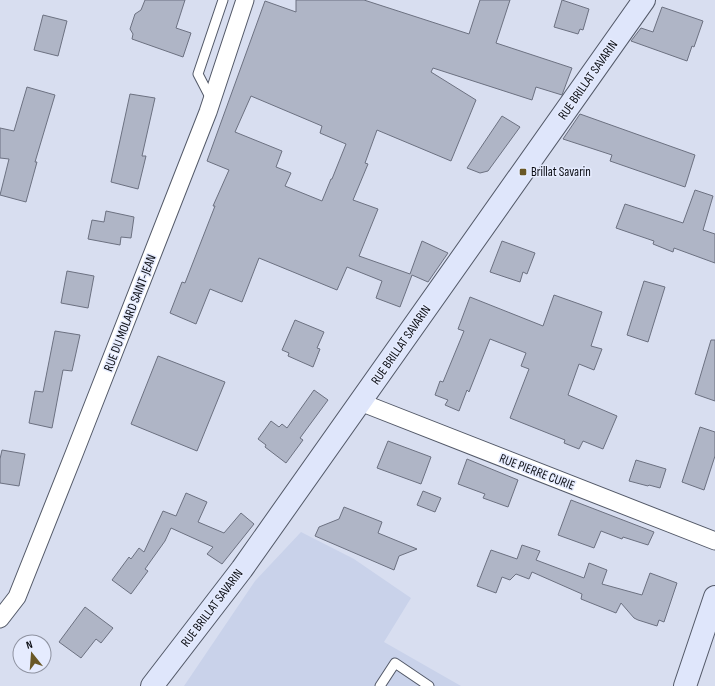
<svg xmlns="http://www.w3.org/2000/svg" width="715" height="686" font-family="'Sofia Sans Condensed',sans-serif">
<rect width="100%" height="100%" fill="#d8def0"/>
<path fill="#c9d2ea" d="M301 532 354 559 411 598 384 642 461 686H184L255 581Z"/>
<g fill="#afb5c6" stroke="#6c7181" fill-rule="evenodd">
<path d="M145 0H185L176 28 191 33 183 57 132 39 133 34 130 29 135 14 141 10Z"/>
<path d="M296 0H364L469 34 480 0H510L496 43 572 68 562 95 536 87 532 100 433 68 431 72 476 100 451 161 377 130 365 163 368 164 353 200 378 209 359 256 410 274 422 241 448 253 428 282 412 275 400 307 376 298 382 281 347 267 337 290 259 258 242 302 210 289 196 324 170 313 182 282 185 283 215 206H213L229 170 207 161 265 1 296 12ZM251 96 322 126 320 133 346 144 332 179H331L322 201 285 186 291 173 276 167 282 151 235 132Z"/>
<path d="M562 0 589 9 583 30 580 29 578 34 554 27Z"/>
<path d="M662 7 703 21 694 47 692 46 687 61 631 41 641 28 653 32Z"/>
<path d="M43 15 67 21 58 56 34 50Z"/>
<path d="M27 87 55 95 35 162H37L26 202 0 195 9 159 0 158V128L14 131Z"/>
<path d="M130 94 155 98 142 156H146L138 189 111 182Z"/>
<path d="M580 114 695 155 685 187 610 161 612 155 563 139Z"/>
<path d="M502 116 520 127 488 171 480 173 467 168Z"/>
<path d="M695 190 713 196 703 230 715 234V263L674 248 673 252 653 244 654 241 616 228 625 204 683 223Z"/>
<path d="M106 211 134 217 131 238 121 237 120 245 88 239 92 220 104 222Z"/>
<path d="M502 241 535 253 527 274 523 272 520 282 490 272Z"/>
<path d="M67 271 94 276 88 308 61 303Z"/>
<path d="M644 281 665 287 648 342 627 335Z"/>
<path d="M554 295 602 312 591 346 602 349 594 370 579 364 568 395 617 416 603 449 583 441 579 449 564 443 565 440 510 418 529 369 521 366 526 353 490 339 469 392 467 390 459 411 445 405 448 400 435 395 440 381 443 382 464 331 458 329 470 297 543 326Z"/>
<path d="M295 320 324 332 317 348 320 349 313 367 288 356 289 353 282 350Z"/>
<path d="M55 331 80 335 72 371 63 370 52 428 29 423 35 391 43 392Z"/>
<path d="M711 340H715V401L695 394Z"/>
<path d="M158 356 225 382 197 451 131 424Z"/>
<path d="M314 390 328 400 300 438 303 440 286 463 265 447 266 445 258 439 271 421 279 427 282 424 287 428Z"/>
<path d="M700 427 715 432V456L704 490 682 482Z"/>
<path d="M388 441 431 457 421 484 377 468Z"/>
<path d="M2 450 25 454 19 486 0 483V459Z"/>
<path d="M467 459 518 480 508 507 483 498 485 494 458 484Z"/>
<path d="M636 460 666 469 660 488 649 485 648 486 629 481Z"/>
<path d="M423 491 441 498 435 512 417 505Z"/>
<path d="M186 493 207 502 198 522 224 533 241 513 254 524 222 564 207 554 213 547 171 528 165 541 145 569 148 571 131 594 112 580 129 557 131 559 139 548 144 552 163 511 176 516Z"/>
<path d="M571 500 654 532 648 545 623 537 622 539 601 531 594 548 558 535Z"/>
<path d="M344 507 382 522 378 533 417 549 399 556 394 570 315 536 319 527 339 519Z"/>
<path d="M522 545 540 551 536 560 584 578 589 563 607 570 602 584 642 595 650 573 677 583 664 622 659 620 657 626 638 620 634 618 621 603 616 613 581 599 582 594 532 572 529 579 516 574 510 580 502 577 496 593 477 586 491 550 517 559Z"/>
<path d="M85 607 113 628 101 643 96 639 81 658 59 642Z"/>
</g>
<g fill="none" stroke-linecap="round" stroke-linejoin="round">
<defs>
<g id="service">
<path d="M212 101 198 74 223 0"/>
<path d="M380 686 395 663 429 686"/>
</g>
<g id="minor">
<path d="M360 402 715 541"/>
<path d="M0 619 17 597 74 454 208 112 245 0"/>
</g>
<g id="secondary">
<path d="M152 686 242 569 644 0"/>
<path d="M685 686 715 597"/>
</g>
</defs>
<use href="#service" stroke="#535968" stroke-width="11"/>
<use href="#minor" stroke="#535968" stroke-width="19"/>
<use href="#secondary" stroke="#535968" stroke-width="24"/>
<use href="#service" stroke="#fff" stroke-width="9"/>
<use href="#minor" stroke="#fff" stroke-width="17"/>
<use href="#secondary" stroke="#dfe6fb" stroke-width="22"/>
</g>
<rect fill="#6a5826" stroke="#e5ebfe" stroke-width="1.5" x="519" y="168" width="8" height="8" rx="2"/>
<g text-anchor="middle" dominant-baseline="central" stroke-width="3" stroke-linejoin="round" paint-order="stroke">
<g font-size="13" fill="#0b0d13" stroke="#e5ebfe">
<text transform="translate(588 80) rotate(-55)">RUE BRILLAT SAVARIN</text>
<text transform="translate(130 313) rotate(-69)">RUE DU MOLARD SAINT-JEAN</text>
<text transform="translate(401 345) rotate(-55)">RUE BRILLAT SAVARIN</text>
<text transform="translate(537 472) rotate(21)">RUE PIERRE CURIE</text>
<text transform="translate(212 608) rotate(-53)">RUE BRILLAT SAVARIN</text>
</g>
<g font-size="13" fill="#0b0d13" stroke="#e5ebfe" text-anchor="start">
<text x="531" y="172">Brillat Savarin</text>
</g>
</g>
<g transform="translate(32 654) rotate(343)"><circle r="19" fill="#e5ebfe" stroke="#8e92a0"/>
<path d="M0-3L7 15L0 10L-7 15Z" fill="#6a5826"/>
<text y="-6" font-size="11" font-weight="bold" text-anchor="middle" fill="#0b0d13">N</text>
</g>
</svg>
